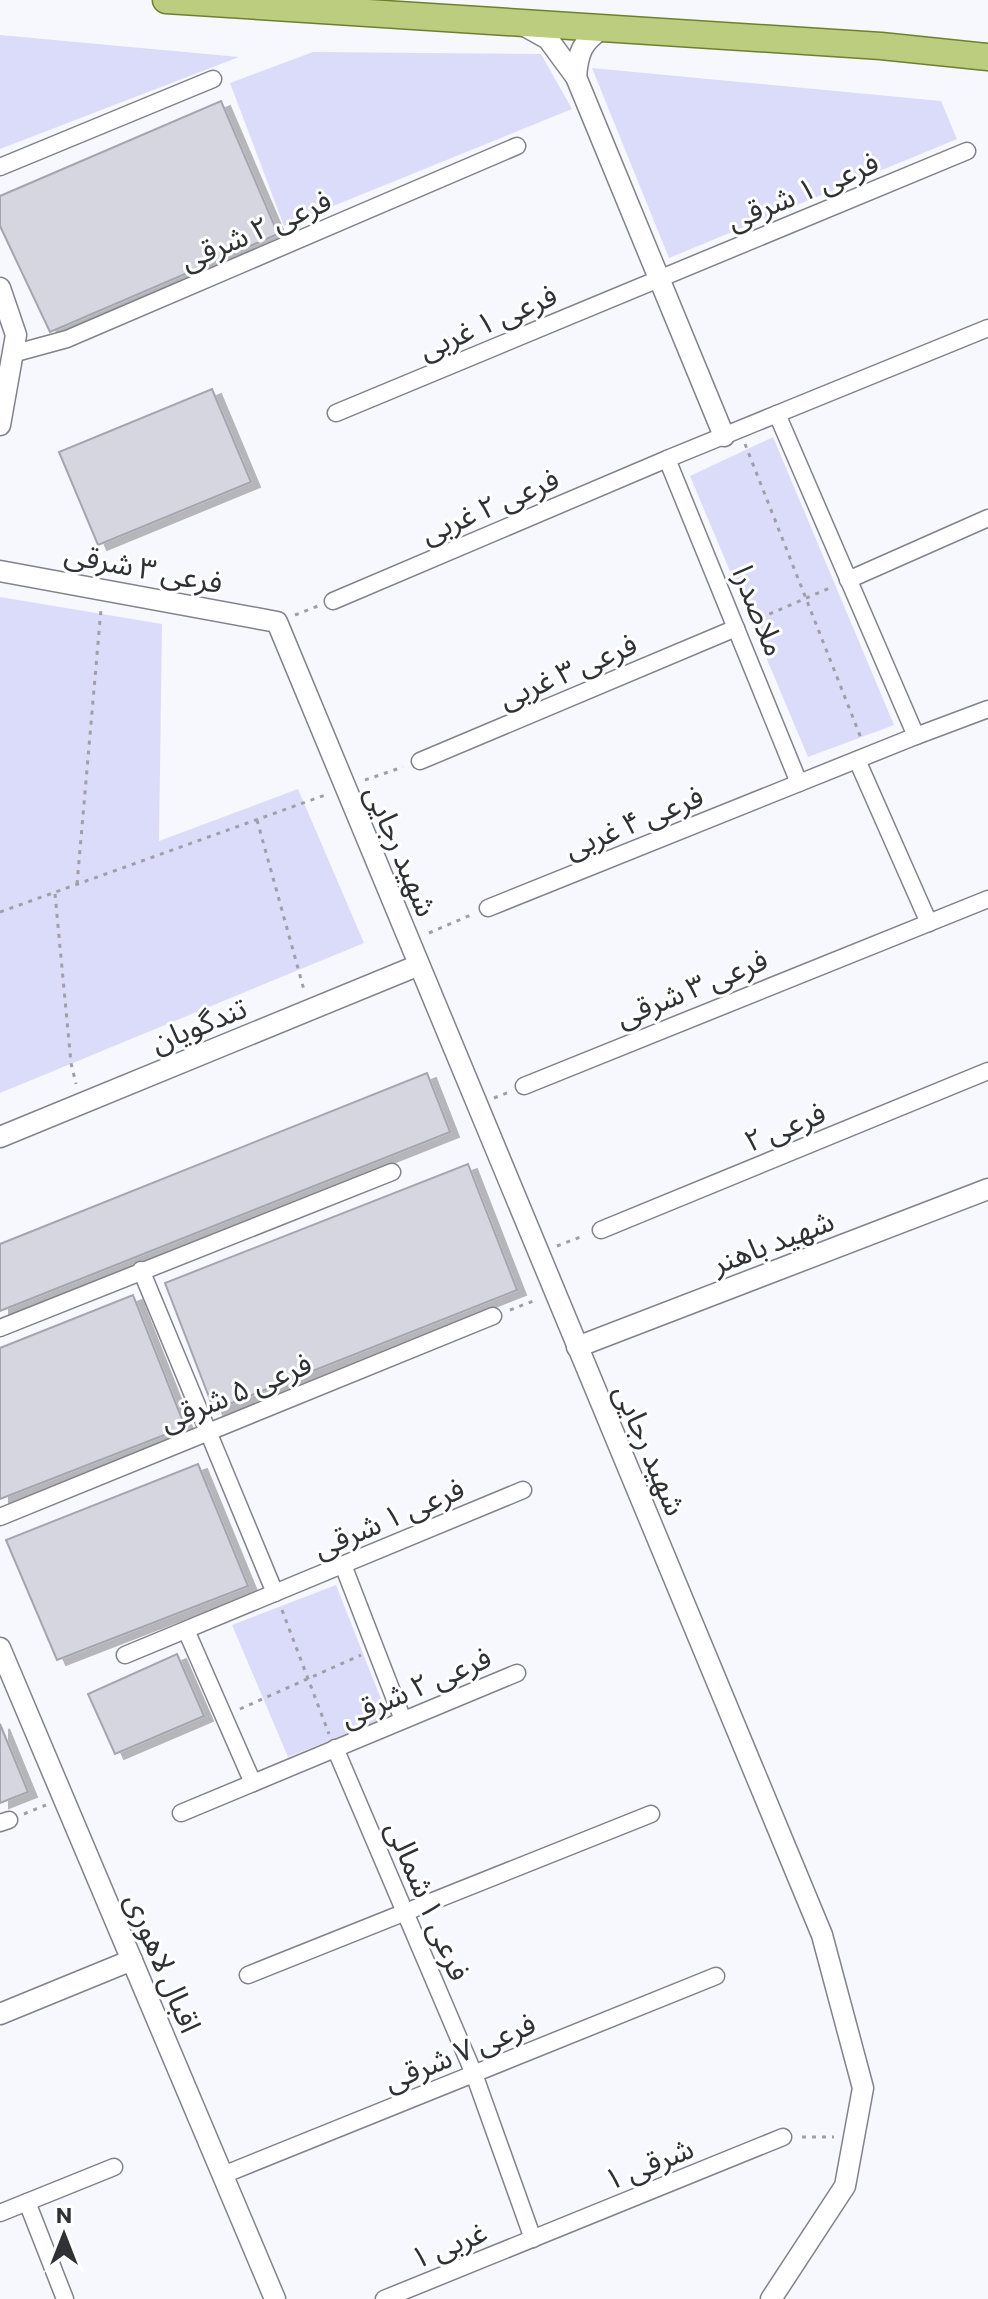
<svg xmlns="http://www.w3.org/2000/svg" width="988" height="2299" font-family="Commissioner,'Noto Sans Arabic',sans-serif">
<defs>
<filter id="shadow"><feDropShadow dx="9" dy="5" stdDeviation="0" flood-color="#0004"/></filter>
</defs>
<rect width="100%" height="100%" fill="#f7f7fe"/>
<g fill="#dbdcfa">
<path d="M0 35 239 57 0 149Z"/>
<path d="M313 52 541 54 572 109 284 226 230 83Z"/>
<path d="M592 68 941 101 957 139 669 258Z"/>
<path d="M773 437 894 725 808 757 690 476Z"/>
<path d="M0 597 162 624 159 841 298 789 364 943 0 1093Z"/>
<path d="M336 1585 388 1717 288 1757 232 1625Z"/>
</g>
<g fill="#d6d6e1" stroke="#a4a5af" stroke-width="2" filter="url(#shadow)">
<path d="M221 101 278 234 50 332 0 226V196Z"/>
<path d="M212 389 251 482 98 545 59 452Z"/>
<path d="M427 1073 450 1132 0 1311V1244Z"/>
<path d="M468 1164 517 1290 214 1410 165 1283Z"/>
<path d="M133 1295 185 1427 0 1499V1348Z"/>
<path d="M198 1464 248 1586 57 1660 6 1540Z"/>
<path d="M177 1654 204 1716 115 1754 88 1694Z"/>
<path d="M0 1724 28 1792 0 1803Z"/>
</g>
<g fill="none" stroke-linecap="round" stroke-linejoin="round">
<defs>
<g id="minor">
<path d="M0 167 213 79"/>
<path d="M12 354 67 339 517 146"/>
<path d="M336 413 967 151"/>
<path d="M777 414 916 736 799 783 667 459Z"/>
<path d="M777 414 988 328"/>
<path d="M848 580 988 518"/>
<path d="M333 601 667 459"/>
<path d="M916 736 988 709"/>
<path d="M857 760 929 923"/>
<path d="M420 761 736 628"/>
<path d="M488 908 799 783"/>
<path d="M524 1086 988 899"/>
<path d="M601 1230 988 1071"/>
<path d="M141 1270 275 1593"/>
<path d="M0 1328 392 1172"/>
<path d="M0 1517 493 1316"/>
<path d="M343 1565 403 1720"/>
<path d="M186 1630 253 1783"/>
<path d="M125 1655 523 1490"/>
<path d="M335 1748 474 2074 533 2239"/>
<path d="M181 1813 517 1673"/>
<path d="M0 1823 9 1820"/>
<path d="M248 1975 651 1814"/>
<path d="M223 2175 716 1976"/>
<path d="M27 2202 65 2299"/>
<path d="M0 2213 114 2167"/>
<path d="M384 2299 783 2137"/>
</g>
<g id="tertiary">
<path d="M523 25 548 39 576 77 724 436"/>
<path d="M576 77C578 52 582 42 603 28"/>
<path d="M0 288 16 335 0 425"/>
<path d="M0 571 277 622 822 1935 863 2088 845 2186 771 2299"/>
<path d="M0 1137 419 965"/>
<path d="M577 1347 988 1189"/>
<path d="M0 1648 275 2299"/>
<path d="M0 2014 132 1960"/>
</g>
<path id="primary" d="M166 0 881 46 988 57"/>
</defs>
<use href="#minor" stroke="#81828b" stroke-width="19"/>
<use href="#tertiary" stroke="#81828b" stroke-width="23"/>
<use href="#primary" stroke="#6e802d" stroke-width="29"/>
<g stroke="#9f9fa5" stroke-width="3" stroke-dasharray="4 6" stroke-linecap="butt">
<path d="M745 444 861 738"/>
<path d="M295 615 318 606"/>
<path d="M751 622 832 587"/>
<path d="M365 780 403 767"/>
<path d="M257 820 304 990"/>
<path d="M77 884 101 609"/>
<path d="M55 894 71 1063 76 1084"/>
<path d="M0 912 328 794"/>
<path d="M429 933 473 914"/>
<path d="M494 1098 509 1092"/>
<path d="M557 1246 583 1236"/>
<path d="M510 1310 536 1300"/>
<path d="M282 1610 329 1734"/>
<path d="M240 1709 361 1655"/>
<path d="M24 1814 46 1805"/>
<path d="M802 2137H834"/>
</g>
<use href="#minor" stroke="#fff" stroke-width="16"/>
<use href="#tertiary" stroke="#fff" stroke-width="20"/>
<use href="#primary" stroke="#bccd7f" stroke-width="26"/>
</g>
<g text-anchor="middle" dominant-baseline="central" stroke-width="6" stroke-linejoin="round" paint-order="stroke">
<g font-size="30" fill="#303135" stroke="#fff">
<text transform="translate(802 189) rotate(-22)">فرعی ۱ شرقی</text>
<text transform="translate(255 228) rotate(-23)">فرعی ۲ شرقی</text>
<text transform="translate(487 320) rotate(-23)">فرعی ۱ غربی</text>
<text transform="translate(489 504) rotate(-23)">فرعی ۲ غربی</text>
<text transform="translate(144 566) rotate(11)">فرعی ۳ شرقی</text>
<text transform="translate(761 610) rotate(68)">ملاصدرا</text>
<text transform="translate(567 669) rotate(-23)">فرعی ۳ غربی</text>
<text transform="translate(633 820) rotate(-22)">فرعی ۴ غربی</text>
<text transform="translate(403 850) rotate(67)">شهید رجایی</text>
<text transform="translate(691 986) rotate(-22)">فرعی ۳ شرقی</text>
<text transform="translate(198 1023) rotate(-22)">تندگویان</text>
<text transform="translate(784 1125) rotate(-22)">فرعی ۲</text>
<text transform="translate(772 1240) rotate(-21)">شهید باهنر</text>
<text transform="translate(235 1390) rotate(-22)">فرعی ۵ شرقی</text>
<text transform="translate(652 1449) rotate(67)">شهید رجایی</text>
<text transform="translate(388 1516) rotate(-23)">فرعی ۱ شرقی</text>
<text transform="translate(415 1685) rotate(-23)">فرعی ۲ شرقی</text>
<text transform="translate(430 1900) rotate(67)">فرعی ۱ شمالی</text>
<text transform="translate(165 1962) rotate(67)">اقبال لاهوری</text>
<text transform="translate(459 2050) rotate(-22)">فرعی ۷ شرقی</text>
<text transform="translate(648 2162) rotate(-22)">۱ شرقی</text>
<text transform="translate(448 2243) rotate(-22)">۱ غربی</text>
</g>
</g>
<g transform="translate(64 2235)" stroke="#ffffff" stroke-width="6" paint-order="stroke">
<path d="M0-6L14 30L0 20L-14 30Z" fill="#303135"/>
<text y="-12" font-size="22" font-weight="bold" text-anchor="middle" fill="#303135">N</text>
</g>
</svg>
